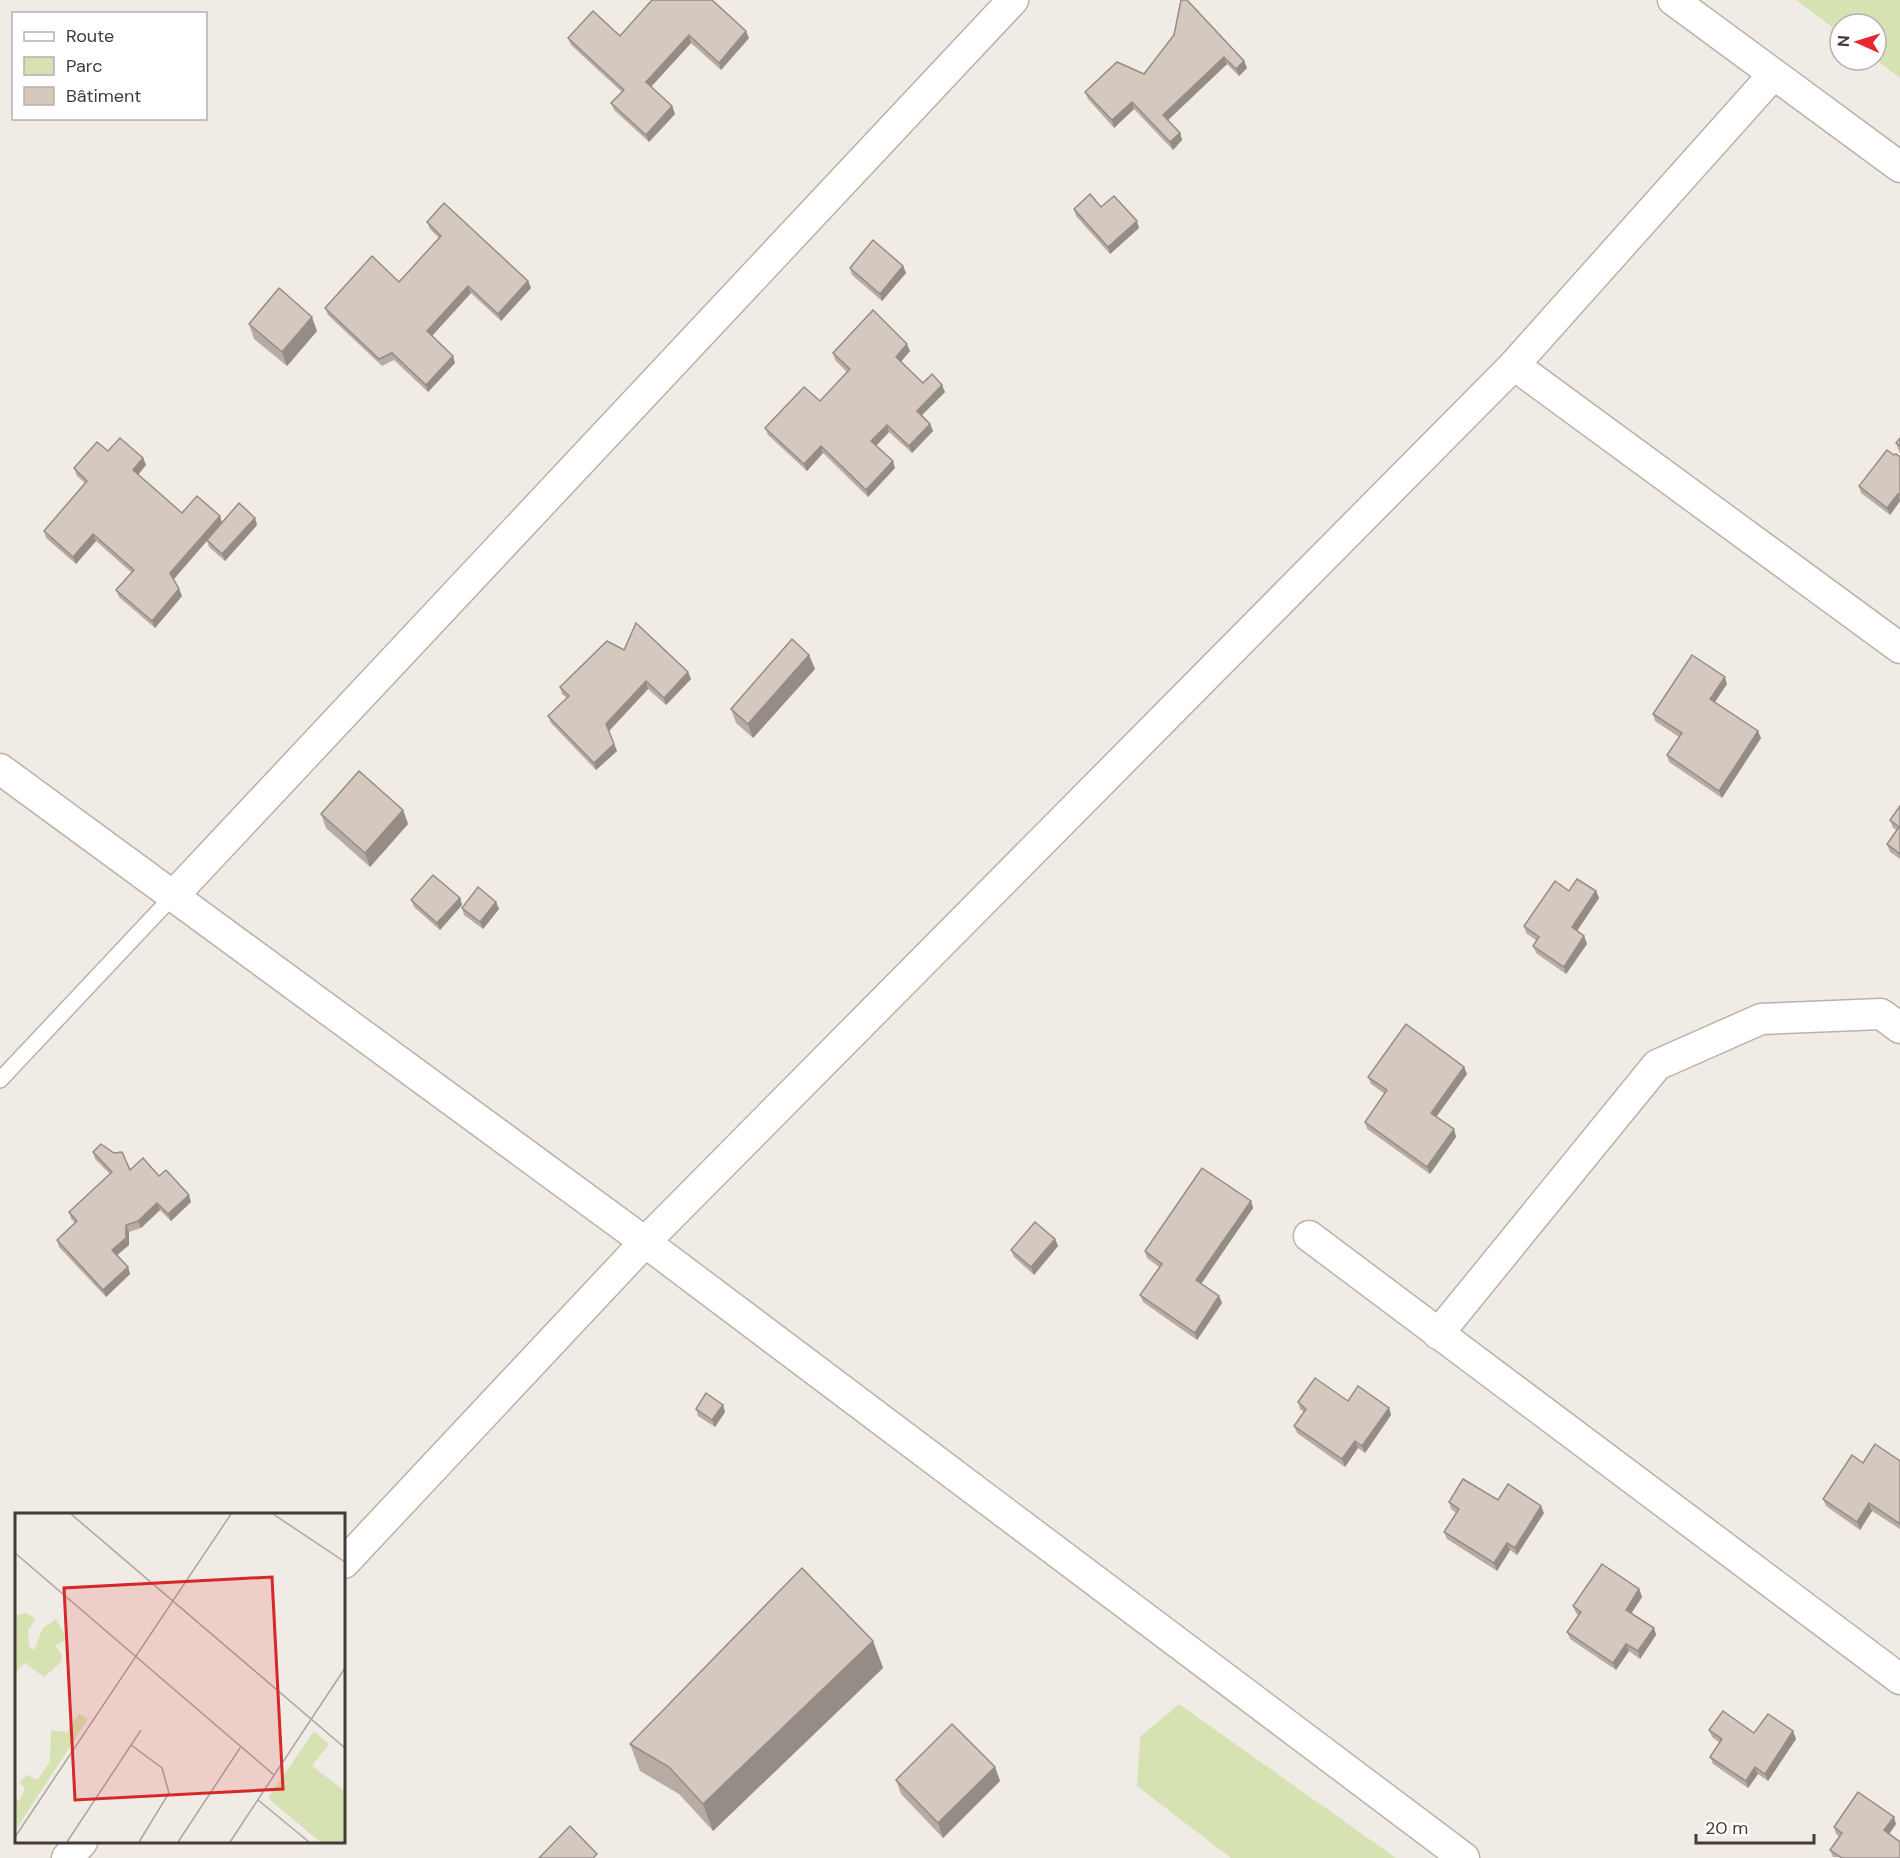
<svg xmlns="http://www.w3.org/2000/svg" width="1900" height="1858" font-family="'DM Sans',sans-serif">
<rect width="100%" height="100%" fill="#f1ebe6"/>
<g fill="#d6e2b2">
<path d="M1796 0H1900V78L1876 60V24H1840V33Z"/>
<path d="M1179 1704 1396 1858H1231L1137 1786 1140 1737Z"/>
</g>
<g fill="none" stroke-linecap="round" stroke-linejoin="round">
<defs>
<path id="lane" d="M0 1080 173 896"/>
<g id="street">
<path d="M1673 0 1900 167"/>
<path d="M1514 365 1900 648"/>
<path d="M0 769 645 1242 1464 1858"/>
<path d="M173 896 1013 0"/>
<path d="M1309 1236 1900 1679"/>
<path d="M1438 1334 1657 1065 1761 1019 1881 1014 1900 1028"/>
<path d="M344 1563 645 1242 1514 365 1773 75"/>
<path d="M67 1858 82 1842"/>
</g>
</defs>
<use href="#lane" stroke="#bcb1a9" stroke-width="18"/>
<use href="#street" stroke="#bcb1a9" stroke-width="33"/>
<use href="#lane" stroke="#fff" stroke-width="15"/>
<use href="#street" stroke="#fff" stroke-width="30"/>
</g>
<g fill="#b7aca4">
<path d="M652 0 749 38 721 70 691 43 651 87 672 106 675 114 649 142 614 110 611 103 622 92 571 45 568 38 620 36Z"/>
<path d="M1174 35 1244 61 1247 68 1239 76 1227 64 1168 120 1180 133 1182 140 1173 150 1134 109 1114 128 1088 99 1085 92 1144 74Z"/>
<path d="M1101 207 1139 228 1110 254 1076 216 1074 209Z"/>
<path d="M427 222 528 281 531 288 501 321 471 293 432 336 455 363 428 392 394 360 382 366 328 315 325 308 399 282 439 238 430 229Z"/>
<path d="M903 266 906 273 882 301 852 275 850 268Z"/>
<path d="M249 324 317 331 287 366 254 339Z"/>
<path d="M910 351 901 361 923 383 945 392 922 415 930 424 933 431 912 453 889 432 876 446 895 468 868 497 823 453 807 471 768 435 765 428 820 401 847 372 835 360 833 353Z"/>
<path d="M1900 438V454L1896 443Z"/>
<path d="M108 451 143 458 146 465 138 475 182 513 220 516 222 523 255 518 257 525 225 561 209 547 207 541 174 579 182 596 155 628 119 597 116 590 132 573 96 541 76 564 46 538 44 531 85 483 77 476 74 468Z"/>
<path d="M1894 455 1900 457V501L1890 515 1861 493 1859 486Z"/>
<path d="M624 650 688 672 691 679 666 705 648 689 609 731 617 751 596 770 551 723 548 716 567 698 562 694 560 687Z"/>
<path d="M809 655 815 669 753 738 736 723 731 709Z"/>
<path d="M1727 684 1715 702 1761 738 1722 798 1669 762 1667 755 1679 737 1655 721 1653 714Z"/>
<path d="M1900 806V859L1890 852 1887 844 1897 830 1893 828 1890 820Z"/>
<path d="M403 810 408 824 370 867 326 828 321 814Z"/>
<path d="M1569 891H1596L1599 898 1577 931 1584 936 1587 944 1566 974 1536 953 1533 946 1537 941 1526 933 1524 926Z"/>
<path d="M460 898 462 905 440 930 414 907 411 900Z"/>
<path d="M496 902 499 909 483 929 464 915 462 908Z"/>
<path d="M1464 1067 1467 1074 1436 1117 1454 1129 1456 1137 1430 1174 1367 1129 1365 1122 1385 1094 1371 1084 1368 1077Z"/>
<path d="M93 1152 130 1170 159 1176 191 1202 171 1221 160 1210 141 1228 129 1232V1245L117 1255 128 1267 130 1274 106 1297 59 1247 57 1240 75 1223 71 1219 69 1212 110 1174 95 1159Z"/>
<path d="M1251 1201 1253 1208 1201 1284 1219 1296 1222 1303 1197 1340 1143 1302 1140 1295 1159 1267 1147 1258 1145 1251Z"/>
<path d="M1055 1239 1058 1246 1034 1275 1014 1257 1011 1250Z"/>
<path d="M1348 1401 1389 1408 1391 1415 1365 1453 1358 1448 1345 1467 1297 1433 1294 1426 1304 1412 1300 1409 1298 1402Z"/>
<path d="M723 1405 725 1412 715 1427 698 1416 696 1409Z"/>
<path d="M1900 1461V1529L1872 1511 1860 1530 1826 1506 1823 1499 1863 1463Z"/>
<path d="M1498 1500 1544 1513 1517 1555 1510 1550 1497 1571 1447 1539 1444 1532 1456 1513 1451 1509 1449 1502Z"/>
<path d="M1639 1589 1642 1597 1631 1613 1654 1628 1656 1635 1640 1659 1629 1651 1616 1670 1570 1639 1567 1632 1578 1615 1576 1613 1573 1606Z"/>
<path d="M873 1641 883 1668 713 1831 679 1794 640 1771 630 1744Z"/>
<path d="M1709 1730 1754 1733 1793 1731 1796 1739 1768 1781 1758 1774 1748 1788 1713 1764 1710 1757 1720 1743 1712 1737Z"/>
<path d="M995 1767 1000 1781 943 1838 901 1794 896 1780Z"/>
<path d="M1896 1824 1889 1834 1900 1858 1833 1857 1830 1850 1839 1836 1836 1834 1834 1827Z"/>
</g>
<g fill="#958c86">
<path d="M746 31 749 38 721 70 719 63Z"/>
<path d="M689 35 691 43 649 89 646 82Z"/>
<path d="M1224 57 1227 64 1166 122 1163 115Z"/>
<path d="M1244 61 1247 68 1239 76 1236 69Z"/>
<path d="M1132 102 1134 109 1114 128 1112 120Z"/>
<path d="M672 106 675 114 649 142 646 135Z"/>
<path d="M1180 133 1182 140 1173 150 1170 142Z"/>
<path d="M1137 221 1139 228 1110 254 1108 247Z"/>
<path d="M903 266 906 273 882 301 880 294Z"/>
<path d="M528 281 531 288 501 321 498 314Z"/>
<path d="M468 286 471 293 429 339 427 331Z"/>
<path d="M312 317 317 331 287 366 282 352Z"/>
<path d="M907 344 910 351 899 364 896 357Z"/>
<path d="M453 356 455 363 428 392 426 385Z"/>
<path d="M942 385 945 392 919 418 917 411Z"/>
<path d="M930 424 933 431 912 453 909 446Z"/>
<path d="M887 425 889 432 874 448 871 441Z"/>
<path d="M821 446 823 453 807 471 804 464Z"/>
<path d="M143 458 146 465 136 477 133 470Z"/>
<path d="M893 461 895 468 868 497 866 490Z"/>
<path d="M1898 494 1900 501 1890 515 1887 508Z"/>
<path d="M220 516 222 523 173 580 170 573Z"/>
<path d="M255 518 257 525 225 561 222 554Z"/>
<path d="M93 534 96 541 76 564 73 557Z"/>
<path d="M179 589 182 596 155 628 152 621Z"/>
<path d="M809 655 815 669 753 738 748 724Z"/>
<path d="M688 672 691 679 666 705 664 698Z"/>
<path d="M1725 677 1727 684 1712 706 1710 699Z"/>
<path d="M646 681 648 689 609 731 606 724Z"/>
<path d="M1758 731 1761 738 1722 798 1719 791Z"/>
<path d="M614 744 617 751 596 770 594 763Z"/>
<path d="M403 810 408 824 370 867 365 853Z"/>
<path d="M1596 891 1599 898 1575 934 1572 927Z"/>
<path d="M460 898 462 905 440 930 437 923Z"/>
<path d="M496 902 499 909 483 929 480 922Z"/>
<path d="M1584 936 1587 944 1566 974 1564 967Z"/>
<path d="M1464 1067 1467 1074 1434 1120 1431 1113Z"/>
<path d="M1454 1129 1456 1137 1430 1174 1427 1167Z"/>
<path d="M189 1195 191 1202 171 1221 168 1214Z"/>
<path d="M1251 1201 1253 1208 1199 1287 1196 1280Z"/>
<path d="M157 1203 160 1210 141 1228 138 1221Z"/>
<path d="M126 1225 129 1232V1245L115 1257 112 1250Z"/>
<path d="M1055 1239 1058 1246 1034 1275 1031 1267Z"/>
<path d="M128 1267 130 1274 106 1297 103 1290Z"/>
<path d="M1219 1296 1222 1303 1197 1340 1195 1333Z"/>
<path d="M723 1405 725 1412 715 1427 712 1420Z"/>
<path d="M1389 1408 1391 1415 1365 1453 1362 1446Z"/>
<path d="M1355 1441 1358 1448 1345 1467 1342 1459Z"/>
<path d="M1869 1503 1872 1511 1860 1530 1857 1522Z"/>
<path d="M1541 1506 1544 1513 1517 1555 1515 1548Z"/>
<path d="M1507 1543 1510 1550 1497 1571 1494 1563Z"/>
<path d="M1639 1589 1642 1597 1629 1617 1626 1610Z"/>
<path d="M1654 1628 1656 1635 1640 1659 1638 1651Z"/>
<path d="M873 1641 883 1668 713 1831 703 1804Z"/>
<path d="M1626 1644 1629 1651 1616 1670 1613 1663Z"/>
<path d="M1793 1731 1796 1739 1768 1781 1765 1774Z"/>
<path d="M995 1767 1000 1781 943 1838 938 1823Z"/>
<path d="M1755 1767 1758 1774 1748 1788 1746 1781Z"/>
<path d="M1894 1817 1896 1824 1887 1837 1884 1830Z"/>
</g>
<g fill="#d5c8bf" stroke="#958c86" stroke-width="1.5">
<path d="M652 0H712L746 31 719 63 689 35 646 82 672 106 646 135 611 103 624 90 568 38 593 11 620 36Z"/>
<path d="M1181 0H1187L1244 61 1236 69 1224 57 1163 115 1180 133 1170 142 1132 102 1112 120 1085 92 1117 62 1144 74 1174 35Z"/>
<path d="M1090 194 1101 207 1114 196 1137 221 1108 247 1074 209Z"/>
<path d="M444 203 528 281 498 314 468 286 427 331 453 356 426 385 392 353 379 359 325 308 372 256 399 282 441 236 427 222Z"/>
<path d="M873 240 903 266 880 294 850 268Z"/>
<path d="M279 288 312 317 282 352 249 324Z"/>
<path d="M873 310 907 344 896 357 923 383 932 374 942 385 917 411 930 424 909 446 887 425 871 441 893 461 866 490 821 446 804 464 765 428 804 387 820 401 850 369 833 353Z"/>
<path d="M120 438 143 458 133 470 182 513 197 496 220 516 170 573 179 589 152 621 116 590 134 570 93 534 73 557 44 531 87 481 74 468 97 442 108 451Z"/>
<path d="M1900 438V446L1896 443Z"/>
<path d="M1887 450 1894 455 1896 454 1900 457V496L1898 494 1887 508 1859 486Z"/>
<path d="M239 503 255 518 222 554 207 540Z"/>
<path d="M636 623 688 672 664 698 646 681 606 724 614 744 594 763 548 716 569 696 560 687 607 641 624 650Z"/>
<path d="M792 639 809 655 748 724 731 709Z"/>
<path d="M1692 655 1725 677 1710 699 1758 731 1719 791 1667 755 1682 733 1653 714Z"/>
<path d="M359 771 403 810 365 853 321 814Z"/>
<path d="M1900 806V854L1887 844 1899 827 1890 820Z"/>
<path d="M433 875 460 898 437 923 411 900Z"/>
<path d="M1577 879 1596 891 1572 927 1584 936 1564 967 1533 946 1539 937 1524 926 1555 881 1569 891Z"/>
<path d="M478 887 496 902 480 922 462 908Z"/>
<path d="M1406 1024 1464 1067 1431 1113 1454 1129 1427 1167 1365 1122 1387 1090 1368 1077Z"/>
<path d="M101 1144 114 1153 122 1152 130 1170 143 1158 159 1176 166 1170 189 1195 168 1214 157 1203 138 1221 126 1225V1238L112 1250 128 1267 103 1290 57 1240 77 1221 69 1212 112 1172 93 1152Z"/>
<path d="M1202 1168 1251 1201 1196 1280 1219 1296 1195 1333 1140 1295 1162 1264 1145 1251Z"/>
<path d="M1035 1222 1055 1239 1031 1267 1011 1250Z"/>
<path d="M1315 1378 1348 1401 1358 1386 1389 1408 1362 1446 1355 1441 1342 1459 1294 1426 1306 1409 1298 1402Z"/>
<path d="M706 1393 723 1405 712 1420 696 1409Z"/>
<path d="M1875 1444 1900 1461V1524L1869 1503 1857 1522 1823 1499 1852 1455 1863 1463Z"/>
<path d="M1463 1479 1498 1500 1508 1484 1541 1506 1515 1548 1507 1543 1494 1563 1444 1532 1459 1509 1449 1502Z"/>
<path d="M1602 1564 1639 1589 1626 1610 1654 1628 1638 1651 1626 1644 1613 1663 1567 1632 1581 1612 1573 1606Z"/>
<path d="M802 1568 873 1641 703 1804 669 1767 630 1744Z"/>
<path d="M1723 1711 1754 1733 1768 1714 1793 1731 1765 1774 1755 1767 1746 1781 1710 1757 1722 1739 1709 1730Z"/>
<path d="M952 1724 995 1767 938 1823 896 1780Z"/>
<path d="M1858 1792 1894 1817 1884 1830 1900 1842V1858H1842L1830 1850 1842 1833 1834 1827Z"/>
<path d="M570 1826 597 1854 593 1858H539Z"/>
</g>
<g transform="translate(15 1513)">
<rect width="330" height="330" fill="#f1ebe6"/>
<path d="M11 100 21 106 13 117 14 133 19 137 28 115 41 106 52 126 40 133 47 141 46 149 29 164 10 150 0 160V103ZM64 201 73 206 0 318V285L4 288 10 276 4 269 12 262 22 267 35 249 36 217 52 219ZM299 218 314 231 297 253 330 278V329H305L253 285Z" fill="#d6e2b2"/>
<path fill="none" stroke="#aba5a0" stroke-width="1.5" d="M56 1 330 235M258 1 330 49M0 40 259 262M116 232 147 255 154 280 124 329M243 287 294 329M0 324 216 1M52 329 126 217M163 329 225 235M215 329 330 155"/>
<path fill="#d62828" fill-opacity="0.15" stroke="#d62828" stroke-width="3" d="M257 64 268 276 60 287 49 75Z"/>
<rect width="330" height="330" fill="none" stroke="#433b36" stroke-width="3"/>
</g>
<rect x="12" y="12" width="195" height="108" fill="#ffffff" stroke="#b4b1af" stroke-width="1.5"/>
<rect x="24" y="32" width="30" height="9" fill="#ffffff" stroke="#b4b1af" stroke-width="1.5"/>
<text x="66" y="42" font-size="18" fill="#433b36">Route</text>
<rect x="24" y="57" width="30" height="18" fill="#d6e2b2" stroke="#b4b1af" stroke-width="1.5"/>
<text x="66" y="72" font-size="18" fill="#433b36">Parc</text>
<rect x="24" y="87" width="30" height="18" fill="#d5c8bf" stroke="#b4b1af" stroke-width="1.5"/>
<text x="66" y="102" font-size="18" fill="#433b36">Bâtiment</text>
<g transform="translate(1858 42) rotate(273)"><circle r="28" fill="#ffffff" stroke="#b4b1af" stroke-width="1.5"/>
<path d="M0-4.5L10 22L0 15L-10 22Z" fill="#e72730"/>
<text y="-9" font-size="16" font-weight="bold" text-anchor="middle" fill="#433b36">N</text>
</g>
<path d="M1696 1834v9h118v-9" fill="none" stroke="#433b36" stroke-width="3"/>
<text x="1705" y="1834" font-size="18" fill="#433b36" stroke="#ffffff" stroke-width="4.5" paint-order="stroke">20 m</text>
</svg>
